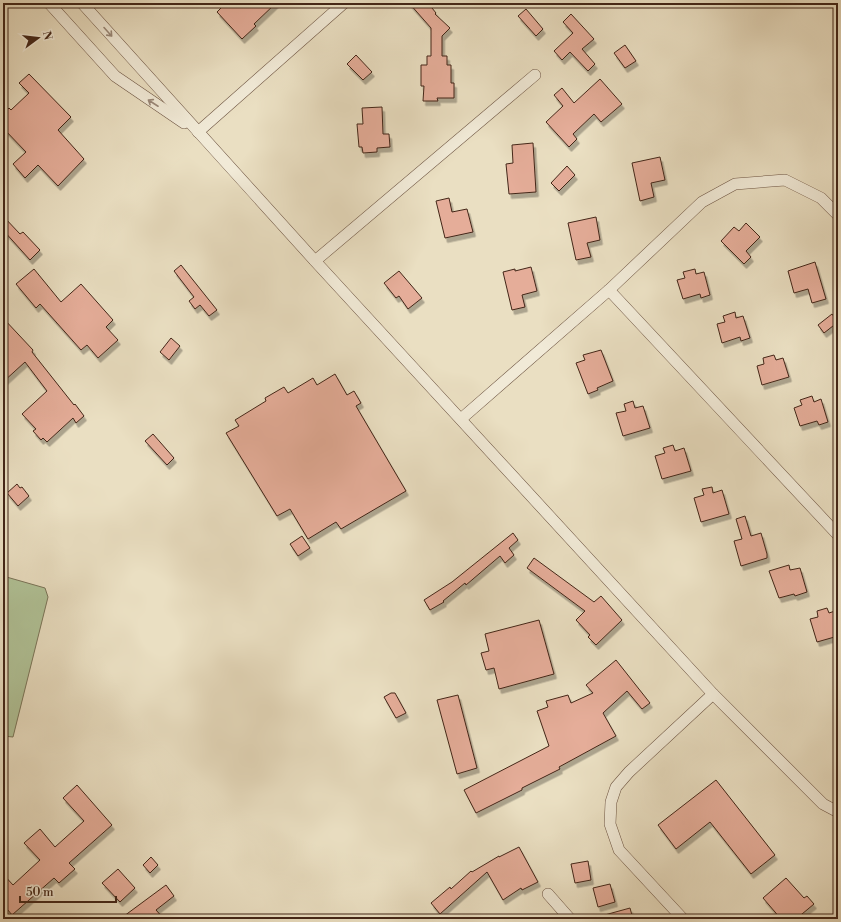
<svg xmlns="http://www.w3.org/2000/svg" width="841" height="922" font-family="'Libre Bodoni',serif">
<defs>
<filter id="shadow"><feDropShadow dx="2.5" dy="4.5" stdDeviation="0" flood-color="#0004"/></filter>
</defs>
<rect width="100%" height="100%" fill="#eadfc2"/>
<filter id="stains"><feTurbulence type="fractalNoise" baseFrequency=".005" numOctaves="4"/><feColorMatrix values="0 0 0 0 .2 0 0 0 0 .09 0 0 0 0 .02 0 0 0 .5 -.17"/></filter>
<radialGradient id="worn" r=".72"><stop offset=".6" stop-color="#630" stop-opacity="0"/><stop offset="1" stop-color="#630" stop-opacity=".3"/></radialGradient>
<path fill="#b1c398" stroke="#7a7458" d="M3 576 45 588 48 597 13 737 3 736Z"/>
<g fill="#e5ad99" stroke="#432618" filter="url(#shadow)">
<path d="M226 3H276L254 24 256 26 242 39 217 12Z"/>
<path d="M409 3H428L436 13 435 14 450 28 442 36V56H447V65H451V83H454V98H437L438 101H423L424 86H421V65H427V56H431V28Z"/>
<path d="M526 9 543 29 536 36 518 16Z"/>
<path d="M571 14 594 39 582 49 595 64 588 71 570 52 562 60 554 51 573 33 563 22Z"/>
<path d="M625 45 636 61 625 68 614 53Z"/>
<path d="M356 55 372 72 363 80 347 64Z"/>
<path d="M29 74 71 117 58 130 84 159 58 186 38 165 25 178 13 164 26 152 3 128V114L9 108 11 110 29 93 19 83Z"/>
<path d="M600 79 622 104 601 122 594 114 573 134 577 139 569 147 546 122 563 106 554 95 562 88 574 103Z"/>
<path d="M382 107 383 134H389L390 147 377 148V152L363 153 362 147H359L357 124H363L362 108Z"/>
<path d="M533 143 536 192 509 194 506 164 513 163 512 145Z"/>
<path d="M660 157 665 180 651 183 654 197 640 201 632 163Z"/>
<path d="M567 166 575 175 559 191 551 183Z"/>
<path d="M449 198 452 212 467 209 473 232 445 238 436 201Z"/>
<path d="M3 216 20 234 23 232 40 250 30 260 3 230Z"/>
<path d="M596 217 600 240 587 243 591 257 576 260 568 223Z"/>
<path d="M746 223 760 237 746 251 751 257 744 264 721 241 734 227 739 231Z"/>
<path d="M815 262 826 299 812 303 808 289 794 293 788 271Z"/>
<path d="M181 265 217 310 209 316 200 305 195 309 189 301 194 297 174 271Z"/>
<path d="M531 267 537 291 522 295 525 307 512 310 503 272 515 269V271Z"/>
<path d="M34 269 61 302 81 284 113 320 106 327 118 340 98 358 87 345 81 350 40 304 36 308 16 284Z"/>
<path d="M695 269 696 274 704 272 710 295 701 298 700 294 683 299 677 280 685 278 683 272Z"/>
<path d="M399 271 422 298 408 309 399 296 396 298 384 283Z"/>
<path d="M735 312 736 318 743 316 750 338 741 341 740 337 722 343 717 324 725 322 723 316Z"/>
<path d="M832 314 838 322 824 333 818 325Z"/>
<path d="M3 318 33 350 32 352 74 405 75 404 84 416 76 423 73 418 47 442 43 438 41 440 33 431 36 429 22 414 47 391 25 362 3 382Z"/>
<path d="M171 338 180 346 169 360 160 352Z"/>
<path d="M601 350 613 381 597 388 598 390 588 394 576 363 585 360 583 355Z"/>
<path d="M774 355 776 360 783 358 789 377 762 385 757 366 764 364 763 358Z"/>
<path d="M335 374 347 395 354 391 361 403 356 406 406 491 341 529 336 522 308 539 290 509 277 516 226 433 239 426 235 420 266 401 265 398 284 387 288 393 313 378 317 385Z"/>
<path d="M812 396 814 402 821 399 828 422 819 425 817 421 800 426 794 408 802 405 800 400Z"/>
<path d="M633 401 635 408 643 406 650 428 623 436 616 413 626 411 624 404Z"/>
<path d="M153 434 174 458 167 465 145 441Z"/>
<path d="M673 445 675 451 684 448 691 471 662 479 655 456 665 453 663 448Z"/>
<path d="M17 484 20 488 22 487 29 496 18 506 7 493Z"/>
<path d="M712 487 713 493 722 490 729 514 701 522 694 498 704 495 702 489Z"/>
<path d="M745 516 751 536 761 533 767 554V558L741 566 734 541 742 539 736 519Z"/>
<path d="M513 533 518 540 509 548 514 555 505 563 500 556 466 585 465 583 443 601 444 602 430 610 424 600 452 582Z"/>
<path d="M302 536 310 548 298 556 290 544Z"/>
<path d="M534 558 594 602 601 596 622 620 596 645 588 637 590 635 576 620 585 611 527 568Z"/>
<path d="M789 565 790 570 800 568 807 592 795 596 794 594 779 598 769 571Z"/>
<path d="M827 608 829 613 838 610V636L817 642 810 619 818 617 817 611Z"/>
<path d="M539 620 554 674 499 689 494 668 486 670 481 653 489 651 485 634Z"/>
<path d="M616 660 650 703 642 709 627 691 603 713 616 736 559 767 560 769 522 788V790L476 813 464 790 549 746 537 711 548 707 546 701 568 695 571 703 593 693 586 685Z"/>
<path d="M391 693H395L406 713 396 718 384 697Z"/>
<path d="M458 695 477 768 457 774 437 700Z"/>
<path d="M716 780 775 855 751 874 710 822 676 849 658 825Z"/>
<path d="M77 785 112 825 69 863 75 869 59 883 54 878 12 915 3 904V874L13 885 40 860 24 843 40 829 55 847 84 821 63 798Z"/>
<path d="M519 847 538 882 522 890 521 888 503 900 487 872 440 914 431 903 450 887 451 889 471 871 472 872 499 856V857Z"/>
<path d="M151 857 158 865 150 873 143 865Z"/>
<path d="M588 861 591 880 575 883 571 864Z"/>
<path d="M118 869 135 888 120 902 102 883Z"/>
<path d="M786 878 804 898 807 896 814 904 796 919H781L763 898Z"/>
<path d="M610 884 615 902 598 907 593 888Z"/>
<path d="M166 885 174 896 156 910 164 919H120Z"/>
<path d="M630 908 633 919H602L601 916Z"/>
</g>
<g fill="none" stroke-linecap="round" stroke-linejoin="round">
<defs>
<g id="minor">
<path d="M49 3 115 76 184 123"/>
<path d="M82 3 315 261 713 694 823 804 838 812"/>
<path d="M198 132 344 3"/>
<path d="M315 261 535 75"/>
<path d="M609 290 838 535"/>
<path d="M461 419 609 290 702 202 735 184 785 180 821 198 838 215"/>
<path d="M548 894 570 919"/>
<path d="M683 919 619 850 610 824 611 802 616 787 629 772 713 694"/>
</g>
</defs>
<use href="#minor" stroke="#6d5442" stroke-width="12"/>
<use href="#minor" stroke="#f1ead7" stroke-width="11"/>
</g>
<defs><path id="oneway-shaft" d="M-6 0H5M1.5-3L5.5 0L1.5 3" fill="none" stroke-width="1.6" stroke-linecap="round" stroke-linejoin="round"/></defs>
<g stroke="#9a8878">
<use href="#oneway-shaft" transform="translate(108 32) rotate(48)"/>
<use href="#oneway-shaft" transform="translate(153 103) rotate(-147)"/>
</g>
<rect width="841" height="922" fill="none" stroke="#eadfc2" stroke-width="16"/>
<rect x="4" y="4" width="833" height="914" fill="none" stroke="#432618" stroke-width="2"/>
<rect x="8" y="8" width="825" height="906" fill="none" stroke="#432618"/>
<g transform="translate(38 38) rotate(75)" stroke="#f1ead7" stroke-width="3" paint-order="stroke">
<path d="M0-3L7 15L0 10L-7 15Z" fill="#432618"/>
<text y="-6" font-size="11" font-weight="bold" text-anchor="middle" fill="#432618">N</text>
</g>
<path d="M20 896v6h96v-6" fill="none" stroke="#432618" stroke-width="2"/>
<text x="26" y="896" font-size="12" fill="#432618" stroke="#f1ead7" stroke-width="3" paint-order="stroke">50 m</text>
<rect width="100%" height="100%" filter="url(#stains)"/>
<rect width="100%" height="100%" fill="url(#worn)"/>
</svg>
